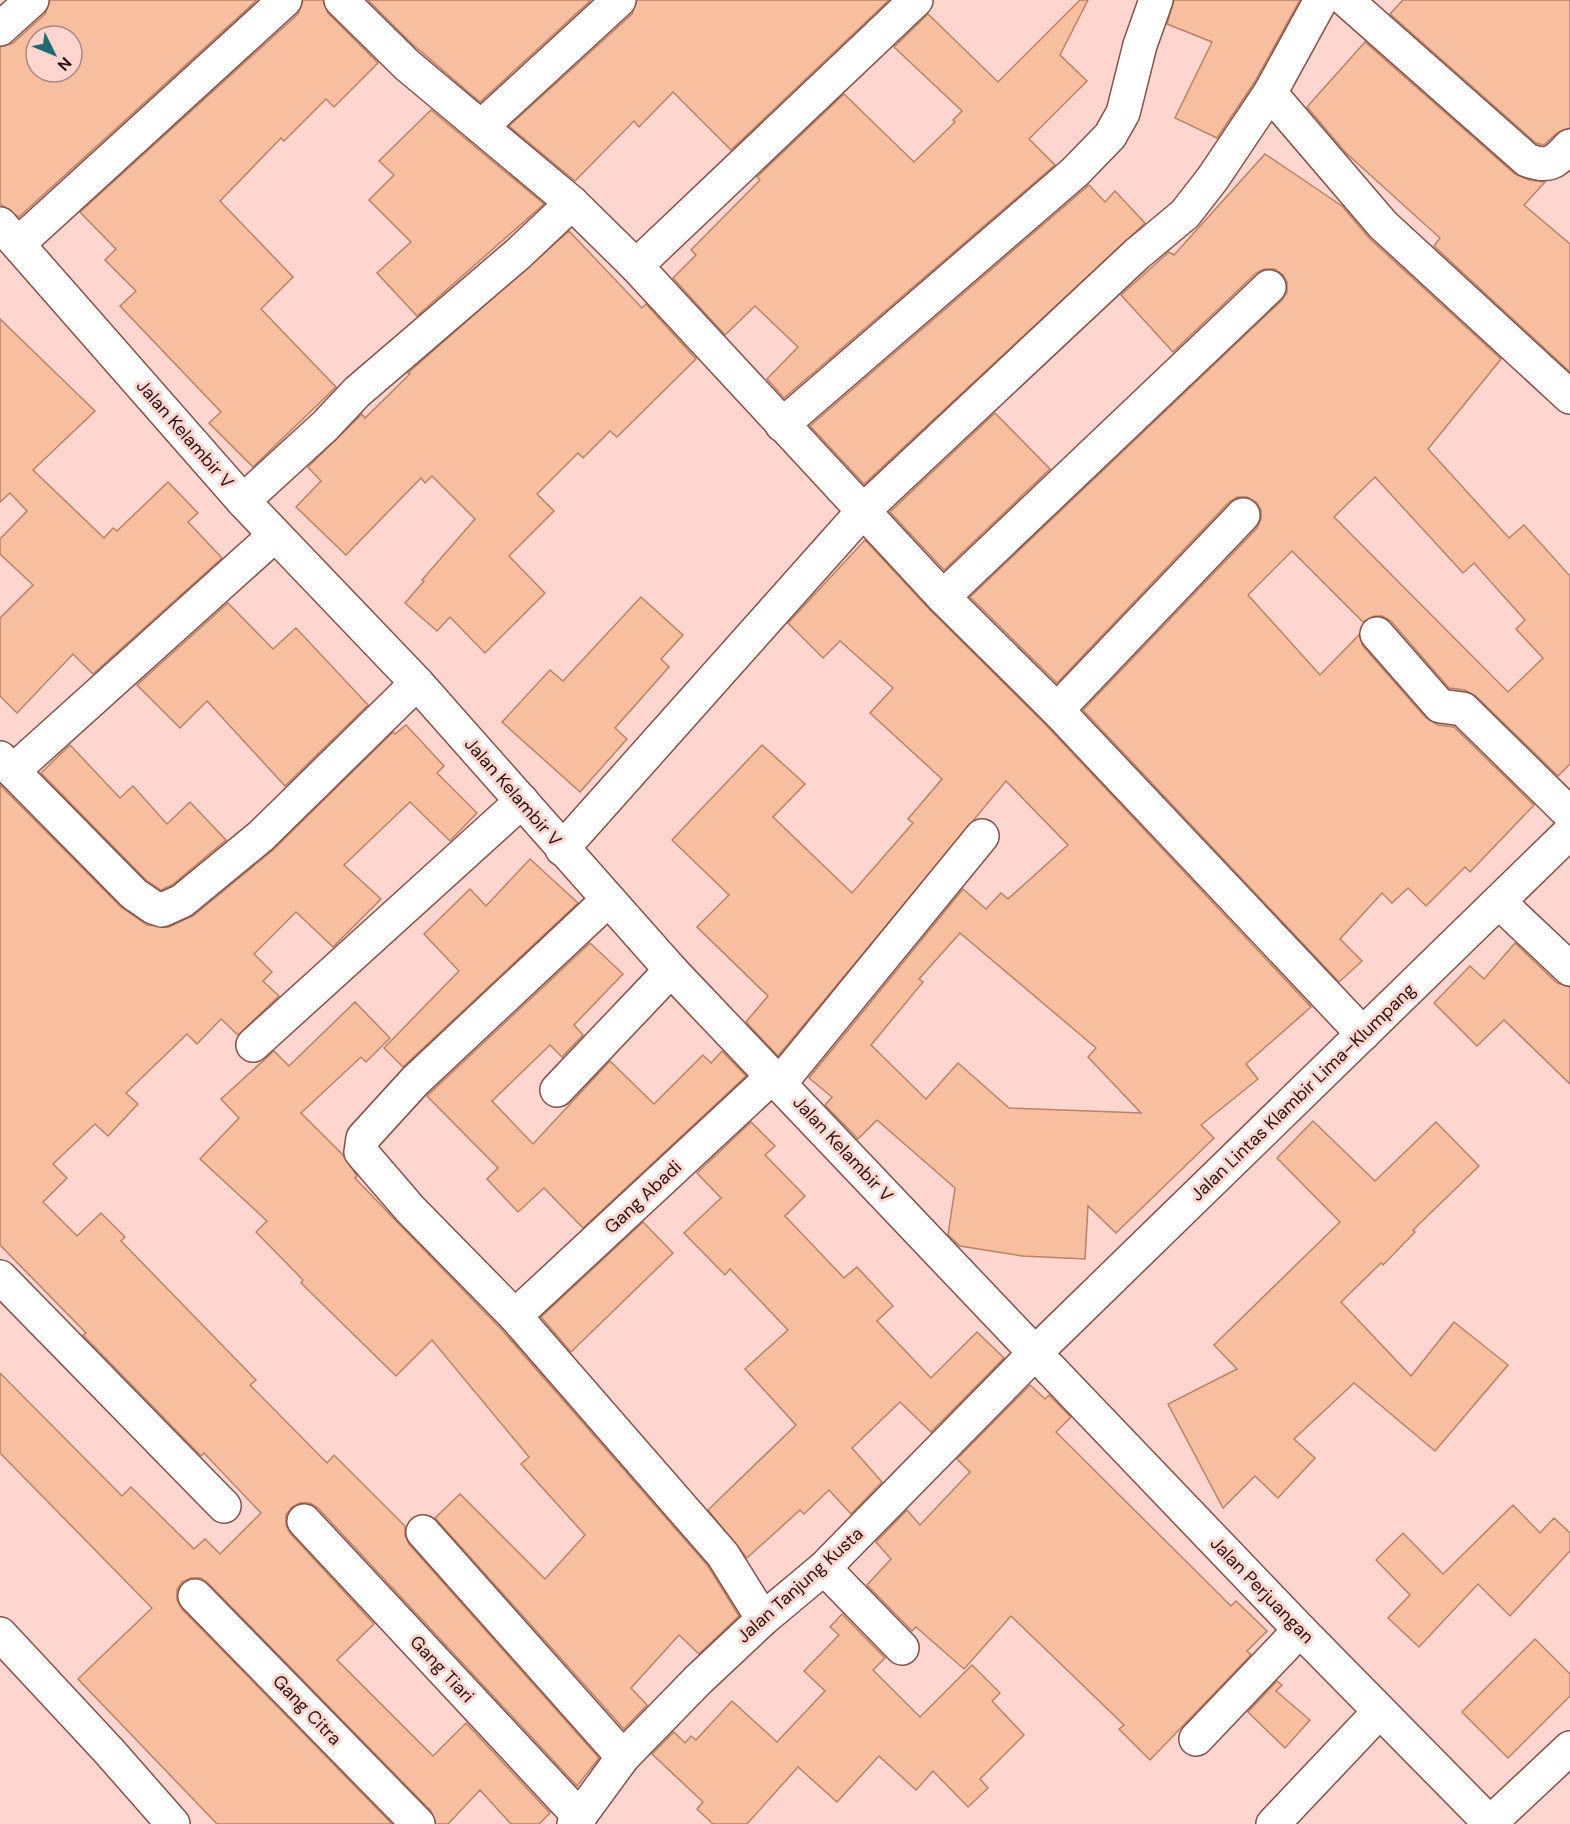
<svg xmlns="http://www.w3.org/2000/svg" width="1570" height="1824" font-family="'DM Sans',sans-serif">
<rect width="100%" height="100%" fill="#fed6cf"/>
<g fill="#f7bea0" stroke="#b88367" stroke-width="1.5" fill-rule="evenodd">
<path d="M50 0H257L19 217 0 204V47L13 43 45 14ZM36 36H72V72H36Z"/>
<path d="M303 0H323L328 13 378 63 334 107 326 99 284 141 281 138 220 201 293 277 261 309 336 387 253 467 209 423 221 412 120 306 136 291 105 260 116 249 80 212 298 14Z"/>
<path d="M368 0H591L480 102 410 42Z"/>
<path d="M637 0H889L731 150 673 92 639 127 634 121 575 181 509 126 632 14Z"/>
<path d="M1080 0H1088L1060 55 1087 81 1029 139 1055 165 784 398 767 379 798 347 755 306 725 335 673 278 696 255 691 250 760 180 757 177 844 94 914 162 955 122 953 120 962 111 894 47 928 14 998 82Z"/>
<path d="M1174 0H1300L1254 83 1217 138 1175 118 1212 42 1167 24Z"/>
<path d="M1403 0H1570V128L1557 133 1544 145 1536 143 1390 14Z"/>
<path d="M1365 42 1515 174 1529 180 1545 182 1524 205 1570 244V372L1434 246 1440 238 1346 153 1307 107Z"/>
<path d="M431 110 544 204 417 316 377 273 411 242 369 200 394 175 379 161Z"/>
<path d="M1265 154 1342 206 1370 239 1501 359 1428 449 1509 538 1524 525 1570 576V764L1558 776 1476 696 1465 690 1449 688 1391 621 1382 616H1374L1363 622 1292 551 1248 595 1320 675 1359 635 1363 646 1426 718 1438 725 1454 727 1534 805 1470 872 1465 867 1426 906 1408 888 1392 903 1382 893 1340 939 1362 961 1339 982 1083 710 1257 528 1261 519V510L1256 502 1247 497H1237L1229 502 1057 683 970 597 1282 300 1287 292V282L1283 275 1275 269H1264L1256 273 1173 352 1121 295 1169 252 1174 255ZM1375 477 1463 573 1474 563 1525 620 1516 629 1543 658 1508 692 1334 517Z"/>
<path d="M1089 185 1105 202 1115 191 1145 223 864 484 810 426Z"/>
<path d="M569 231 642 308 646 304 696 359 617 437 610 431 583 458 578 453 537 494 554 511 509 556 545 593 485 653 450 617 437 631 405 603 424 581 422 580 475 519 432 476 425 483 421 478 346 555 296 507 321 481 308 467 362 414 365 418 410 374 408 373Z"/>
<path d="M0 319 95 411 33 470 104 538 113 528 117 531 168 482 198 513 188 522 222 558 93 674 73 654 17 713 0 696V618L33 585 0 554V539L27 511 10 493 0 502Z"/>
<path d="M995 413 1050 469 944 570 890 512Z"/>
<path d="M865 540 930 610 1044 723 1311 1007 1246 1064 1258 1079 1201 1125 1214 1138 1116 1233 1088 1206 1085 1259 1022 1256 960 1246 948 1235 955 1188 877 1120 858 1139 825 1105 832 1097 809 1078 963 889 986 909 1001 893 1008 899 1068 845 1006 781 778 1056 746 1022 768 996 697 927 729 895 672 840 762 745 805 784 773 817 852 893 913 823 908 819 942 779 870 713 893 688 840 641 823 658 788 623ZM960 933 1096 1048 1088 1057 1141 1113 1009 1108 958 1063 926 1099 871 1045 923 982 919 979Z"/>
<path d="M641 597 683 635 661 659 669 667 615 728 627 739 580 792 502 722 550 670 563 681Z"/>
<path d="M228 603 273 649 296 628 368 705 285 786 207 701 180 728 137 685Z"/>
<path d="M406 725 444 766 437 773 477 813 450 841 410 802 344 865 381 899 333 947 296 912 254 954 272 972 263 981 279 996 238 1035 221 1019 197 1044 187 1034 126 1093 138 1104 108 1136 95 1124 53 1164 67 1178 43 1202 77 1236 101 1213 125 1237 121 1241 256 1380 250 1385 327 1463 334 1455 405 1526V1535L409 1544 599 1758 577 1786 318 1508 310 1503H300L292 1507 286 1515V1525L290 1533 374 1624 337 1660 433 1756 466 1723 550 1813 539 1824H511L480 1790 448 1824H436L431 1811 208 1583 201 1578H191L182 1582 177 1590V1600L182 1609 392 1824H217L78 1679 152 1608 0 1453V1373L122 1496 131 1487 194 1549 205 1539 220 1554 261 1513 204 1453 201 1456 83 1335 86 1333 0 1245V785L121 907 147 925 169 927 194 915 273 850 393 732 395 734Z"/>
<path d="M70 745 120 798 133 786 167 824 190 802 226 840 172 885 161 890 146 880 41 773Z"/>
<path d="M530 859 578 903 403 1067 384 1048 459 971 424 934 470 889 486 906Z"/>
<path d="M590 943 623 974 574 1025 583 1035 562 1057 550 1045 492 1101 533 1144 610 1061 654 1104 703 1055 711 1063 722 1051 746 1076 583 1228 544 1188 518 1212 487 1179 498 1168 427 1096Z"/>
<path d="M1515 943 1557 983 1570 987V1084L1504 1020 1477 1046 1434 1003 1470 966 1484 979Z"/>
<path d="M355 1002 390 1038 366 1062 361 1057 301 1113 343 1155 357 1176 355 1178 397 1222 501 1329 708 1566 739 1616 699 1654 679 1635 631 1688 647 1705 624 1729 435 1518 460 1494 545 1579 585 1535 521 1464 529 1457 432 1340 396 1376 301 1283 303 1280 256 1232 267 1221 200 1159 239 1118 221 1099 274 1051 289 1066Z"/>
<path d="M1313 1121 1375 1181 1436 1122 1479 1166 1413 1230 1415 1232 1383 1265 1381 1263 1341 1302 1411 1376 1454 1322 1508 1365 1435 1451 1354 1383 1294 1439 1315 1458 1278 1498 1255 1476 1223 1508 1168 1404 1237 1369 1214 1345 1340 1222 1277 1158Z"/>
<path d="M751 1122 775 1146 765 1155 805 1196 785 1216 844 1278 857 1267 893 1306 877 1321 931 1378 977 1332 1004 1358 931 1432 900 1402 852 1448 882 1482 851 1514 829 1490 804 1514 800 1510 747 1558 708 1510 796 1425 745 1369 788 1330 730 1269 725 1275 684 1233 721 1198 697 1173Z"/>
<path d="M643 1222 673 1253 571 1352 541 1317Z"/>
<path d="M1030 1385 1045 1399 1049 1395 1071 1417 1056 1432 1231 1606 1236 1601 1267 1631 1247 1651 1251 1655 1150 1760 1119 1729 1124 1725 1011 1616 964 1669 916 1627 912 1631 867 1585 891 1559 876 1542 907 1510 920 1525 970 1472 957 1459Z"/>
<path d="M1513 1505 1540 1533 1554 1518 1570 1533V1551L1510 1616 1478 1584 1419 1647 1388 1618 1410 1595 1376 1560 1403 1533 1443 1574Z"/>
<path d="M842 1614 885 1658 873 1670 920 1717 972 1665 1000 1693 992 1701 1024 1735 980 1779 988 1788 968 1807 933 1771 916 1790 879 1756 837 1802 798 1767 747 1824H713L697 1809 703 1802 652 1754 674 1732 685 1743 691 1736 696 1740 732 1701 777 1742 825 1691 804 1671 839 1635 830 1627Z"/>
<path d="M1535 1639 1570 1674V1696L1508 1758 1462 1712Z"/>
<path d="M1277 1681 1282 1685 1276 1691 1310 1720 1285 1748 1248 1712Z"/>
</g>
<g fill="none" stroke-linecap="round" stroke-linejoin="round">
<defs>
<g id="minor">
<path d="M341 0 407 65 572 203 636 266 943 597 1057 710 1363 1034"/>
<path d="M1346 0 1527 160C1550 168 1554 163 1570 146"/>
<path d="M0 29 32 0"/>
<path d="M1270 93 1383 225 1570 397"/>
<path d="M481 127 619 0"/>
<path d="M18 244 285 0"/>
<path d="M636 266 916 0"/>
<path d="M782 425 1075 172 1110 136 1123 113 1140 45 1156 0"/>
<path d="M243 501 325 426 357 392 518 254 572 203"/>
<path d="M943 597 1269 287"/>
<path d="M1377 634 1440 706 1463 709 1570 814"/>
<path d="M1057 710 1243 515"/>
<path d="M0 758 134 894 153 907 162 910 182 901 261 836 417 683"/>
<path d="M13 771 275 535"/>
<path d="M562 849 864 510 1137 254 1185 214 1213 178 1270 93 1321 0"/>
<path d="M608 900 415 1081 363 1138 361 1152 410 1209 515 1316 723 1555 763 1619"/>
<path d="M1499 902 1570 969"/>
<path d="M253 1045 522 801"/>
<path d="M780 1083 982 836"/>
<path d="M557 1090 671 970"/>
<path d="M0 1277 224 1506"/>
<path d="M515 1316 772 1077"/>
<path d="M304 1521 580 1817"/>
<path d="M423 1532 623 1757"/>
<path d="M824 1568 902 1648"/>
<path d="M195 1596 418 1824"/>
<path d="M0 1634 108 1750 173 1824"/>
<path d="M1196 1739 1300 1630"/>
<path d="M1490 1823 1570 1748"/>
<path d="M574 1824 623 1757 698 1680 763 1619 824 1568 1035 1353 1300 1630 1491 1824"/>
<path d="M1273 1824 1379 1712"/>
</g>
<path id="major" d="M0 224 243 501 417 683 671 970 1035 1353 1570 832"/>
</defs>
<use href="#minor" stroke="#874f47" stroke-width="36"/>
<use href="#major" stroke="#874f47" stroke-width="36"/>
<use href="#minor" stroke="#fff" stroke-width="33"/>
<use href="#major" stroke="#fff" stroke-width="33"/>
</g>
<g text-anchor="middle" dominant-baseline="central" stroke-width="6" stroke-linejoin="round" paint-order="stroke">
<g font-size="18" fill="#2a1310" stroke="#fed6cf">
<text transform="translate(185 434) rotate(49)">Jalan Kelambir V</text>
<text transform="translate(513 792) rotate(49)">Jalan Kelambir V</text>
<text transform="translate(1303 1092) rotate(-44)">Jalan Lintas Klambir Lima–Klumpang</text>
<text transform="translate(843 1149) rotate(47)">Jalan Kelambir V</text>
<text transform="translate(643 1197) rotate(-43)">Gang Abadi</text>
<text transform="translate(800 1585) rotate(-42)">Jalan Tanjung Kusta</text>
<text transform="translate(1262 1590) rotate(46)">Jalan Perjuangan</text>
<text transform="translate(442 1669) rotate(47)">Gang Tiari</text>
<text transform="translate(307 1710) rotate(46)">Gang Citra</text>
</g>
</g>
<g transform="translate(54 54) rotate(133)"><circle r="28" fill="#fed6cf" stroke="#a98883" stroke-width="1.5"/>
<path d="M0-4.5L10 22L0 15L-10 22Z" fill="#216a75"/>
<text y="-9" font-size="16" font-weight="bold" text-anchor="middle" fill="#2a1310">N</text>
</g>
</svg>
